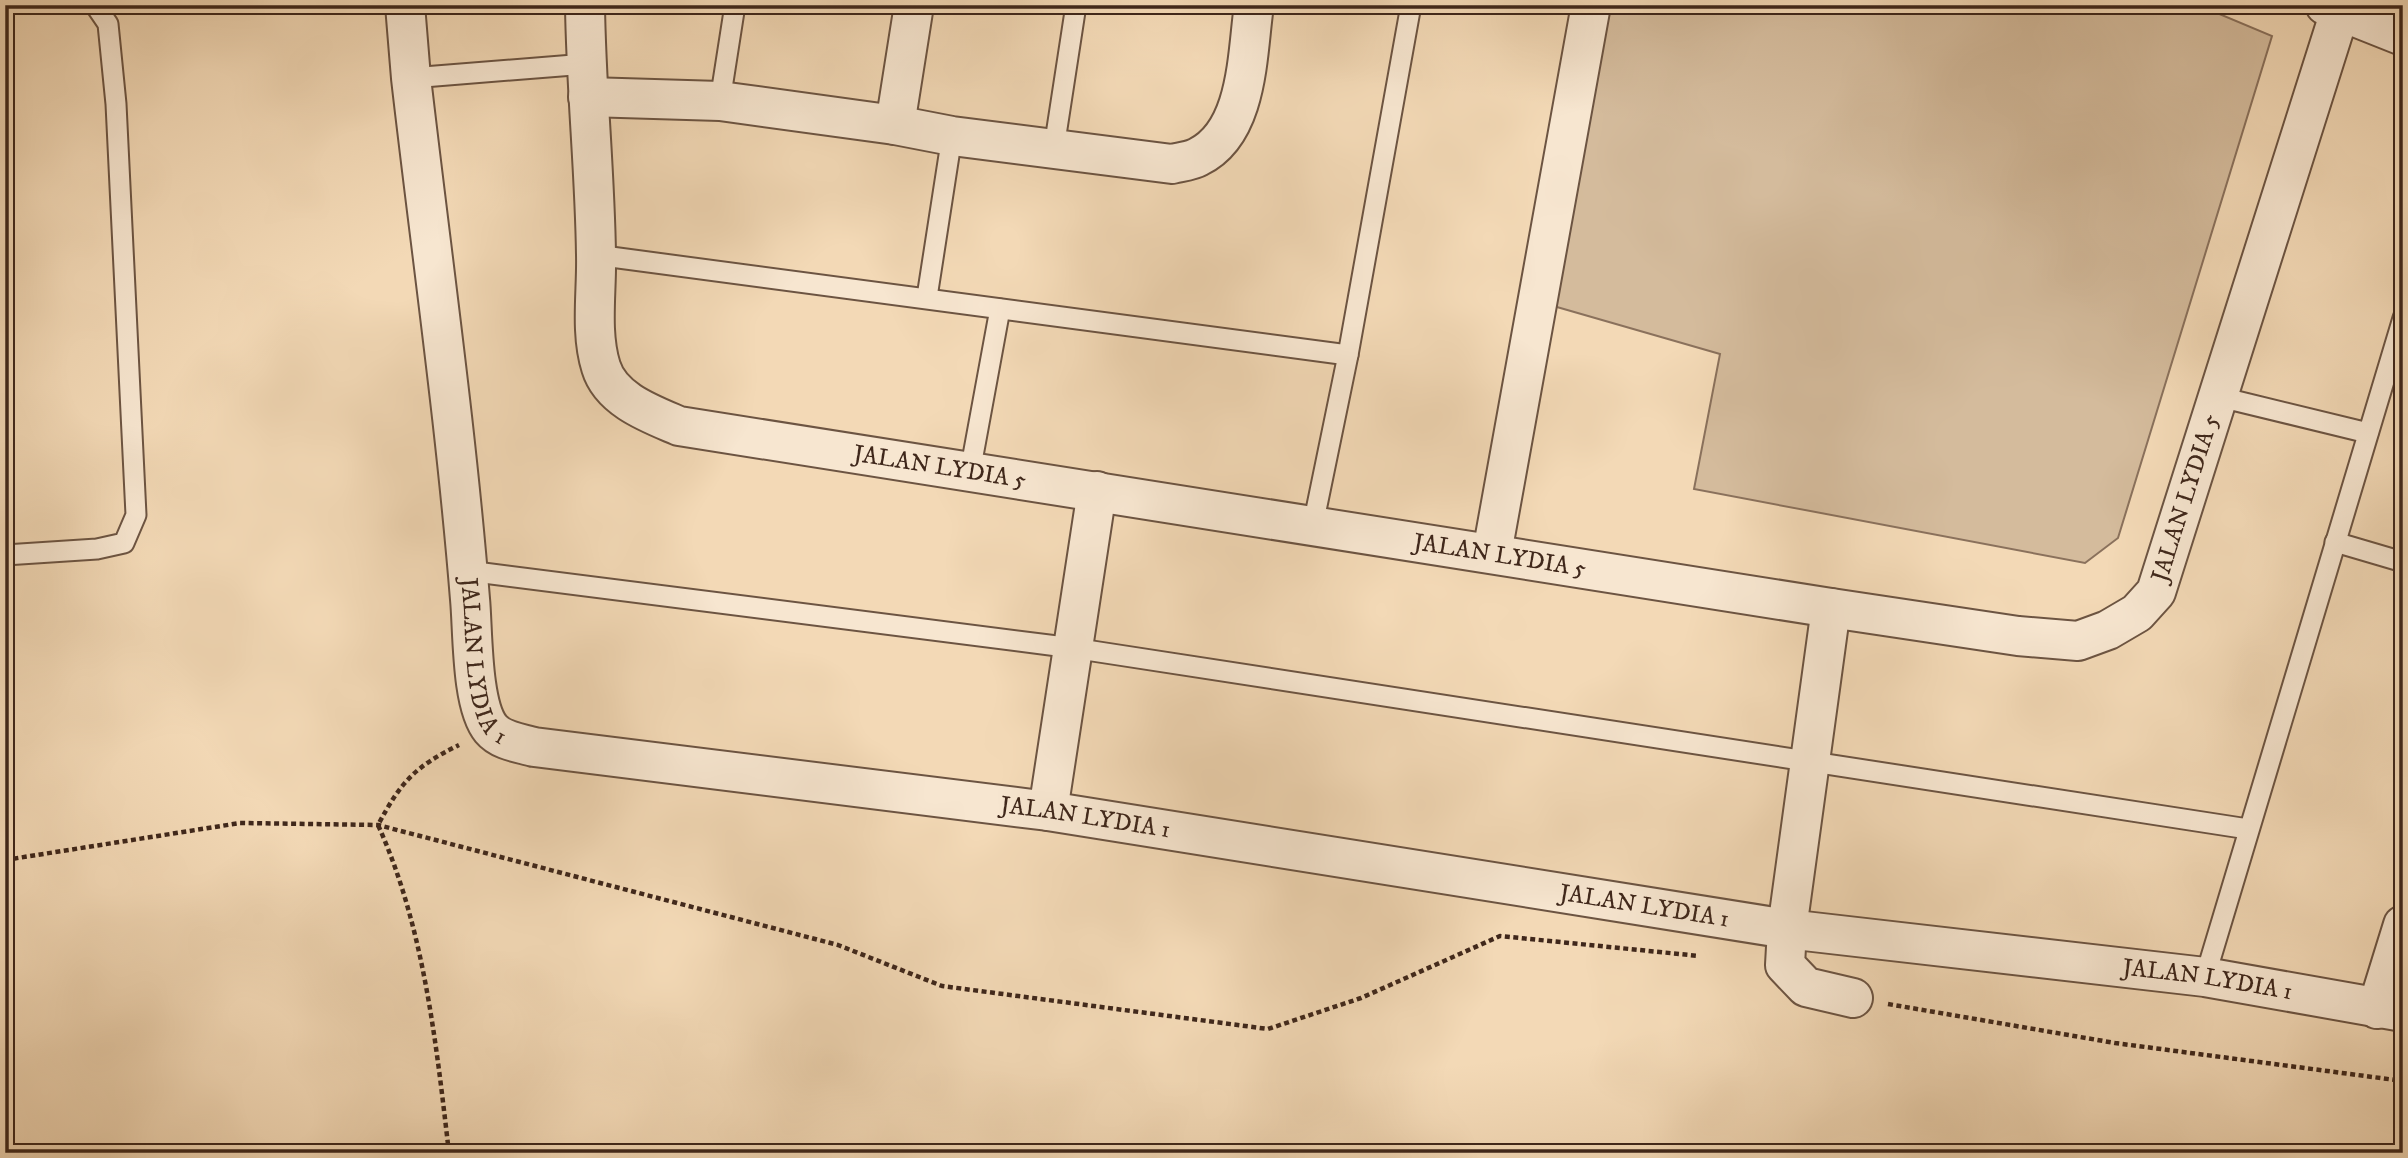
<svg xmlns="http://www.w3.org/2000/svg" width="2408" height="1158" font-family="'IM FELL DW Pica',serif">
<rect width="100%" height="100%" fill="#f3d9b6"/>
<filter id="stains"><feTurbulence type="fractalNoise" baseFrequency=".00286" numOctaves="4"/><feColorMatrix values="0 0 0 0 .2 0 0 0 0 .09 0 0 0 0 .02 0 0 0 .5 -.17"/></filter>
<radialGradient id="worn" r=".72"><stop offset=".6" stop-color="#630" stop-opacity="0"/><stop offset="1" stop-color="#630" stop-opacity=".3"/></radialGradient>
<path fill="#d4bb9c" stroke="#8a715c" stroke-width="2" d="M1592 5H2198L2272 36 2118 538 2085 563 1694 489 1720 354 1543 303Z"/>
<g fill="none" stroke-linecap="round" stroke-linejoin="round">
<defs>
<g id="service">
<path d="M411 78 586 64"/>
<path d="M720 101 735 5"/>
<path d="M1054 148 1076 5"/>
<path d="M596 255 1348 355"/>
<path d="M927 297 952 136"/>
<path d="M2220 397 2368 433"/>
<path d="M970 472 1000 309"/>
<path d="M1313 525 1348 355 1411 5"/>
<path d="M2335 542 2403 562"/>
<path d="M5 555 97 549 124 543 136 515 116 104 108 24 95 5"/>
<path d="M468 571 1073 648 2248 829"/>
<path d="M2205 977 2403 318"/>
</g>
<g id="minor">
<path id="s1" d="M405 5 411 78C431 251 456 425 470 599 473 630 471 705 491 729 501 741 520 743 534 747L1048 811 1787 929 2205 977 2403 1012"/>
<path id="s2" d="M585 5C586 89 595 172 596 255 597 291 590 332 601 367 611 400 651 414 679 426L1831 608 2018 636 2078 641 2108 630 2137 613 2156 592 2342 5"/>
<path d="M2325 5 2403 36"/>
<path d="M588 97 720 101 895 125 952 136 1172 164C1180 162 1191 161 1198 157 1249 132 1247 53 1254 5"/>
<path d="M895 125 914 5"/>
<path d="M1492 553 1591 5"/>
<path d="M1831 608 1787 929 1785 965 1806 987 1853 998"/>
<path d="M1048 811 1097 491"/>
<path d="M2377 1009 2403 925"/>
</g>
</defs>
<use href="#service" stroke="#6c5442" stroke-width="23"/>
<use href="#minor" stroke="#6c5442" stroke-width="42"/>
<g stroke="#3f271b" stroke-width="4.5" stroke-dasharray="5 3.5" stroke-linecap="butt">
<path d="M5 860 240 823 378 825 838 945 942 986 1268 1029 1361 998 1500 936 1699 956"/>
<path d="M1888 1004 2115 1043 2403 1081"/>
<path d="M449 1153C436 1042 424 927 378 825 401 782 414 767 459 745"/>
</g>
<use href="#service" stroke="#f7e6d0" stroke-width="19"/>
<use href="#minor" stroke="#f7e6d0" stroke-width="38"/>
</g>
<g text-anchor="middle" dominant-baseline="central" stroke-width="6" stroke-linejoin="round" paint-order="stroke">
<g font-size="24" fill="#3f271b" stroke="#f7e6d0">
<text stroke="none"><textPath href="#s2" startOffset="728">JALAN LYDIA 5</textPath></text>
<text stroke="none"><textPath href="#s2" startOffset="2072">JALAN LYDIA 5</textPath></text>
<text stroke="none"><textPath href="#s2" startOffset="1295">JALAN LYDIA 5</textPath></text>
<text stroke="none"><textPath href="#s1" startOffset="662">JALAN LYDIA 1</textPath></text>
<text stroke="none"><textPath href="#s1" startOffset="1334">JALAN LYDIA 1</textPath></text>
<text stroke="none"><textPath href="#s1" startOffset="1900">JALAN LYDIA 1</textPath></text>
<text stroke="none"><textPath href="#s1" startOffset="2468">JALAN LYDIA 1</textPath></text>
</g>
</g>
<rect width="2408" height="1158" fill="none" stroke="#f3d9b6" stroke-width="28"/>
<rect x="7" y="7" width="2394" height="1144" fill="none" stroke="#3f271b" stroke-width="3.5"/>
<rect x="14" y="14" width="2380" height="1130" fill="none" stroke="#3f271b" stroke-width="2"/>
<rect width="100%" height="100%" filter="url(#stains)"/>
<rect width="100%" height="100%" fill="url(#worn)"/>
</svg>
